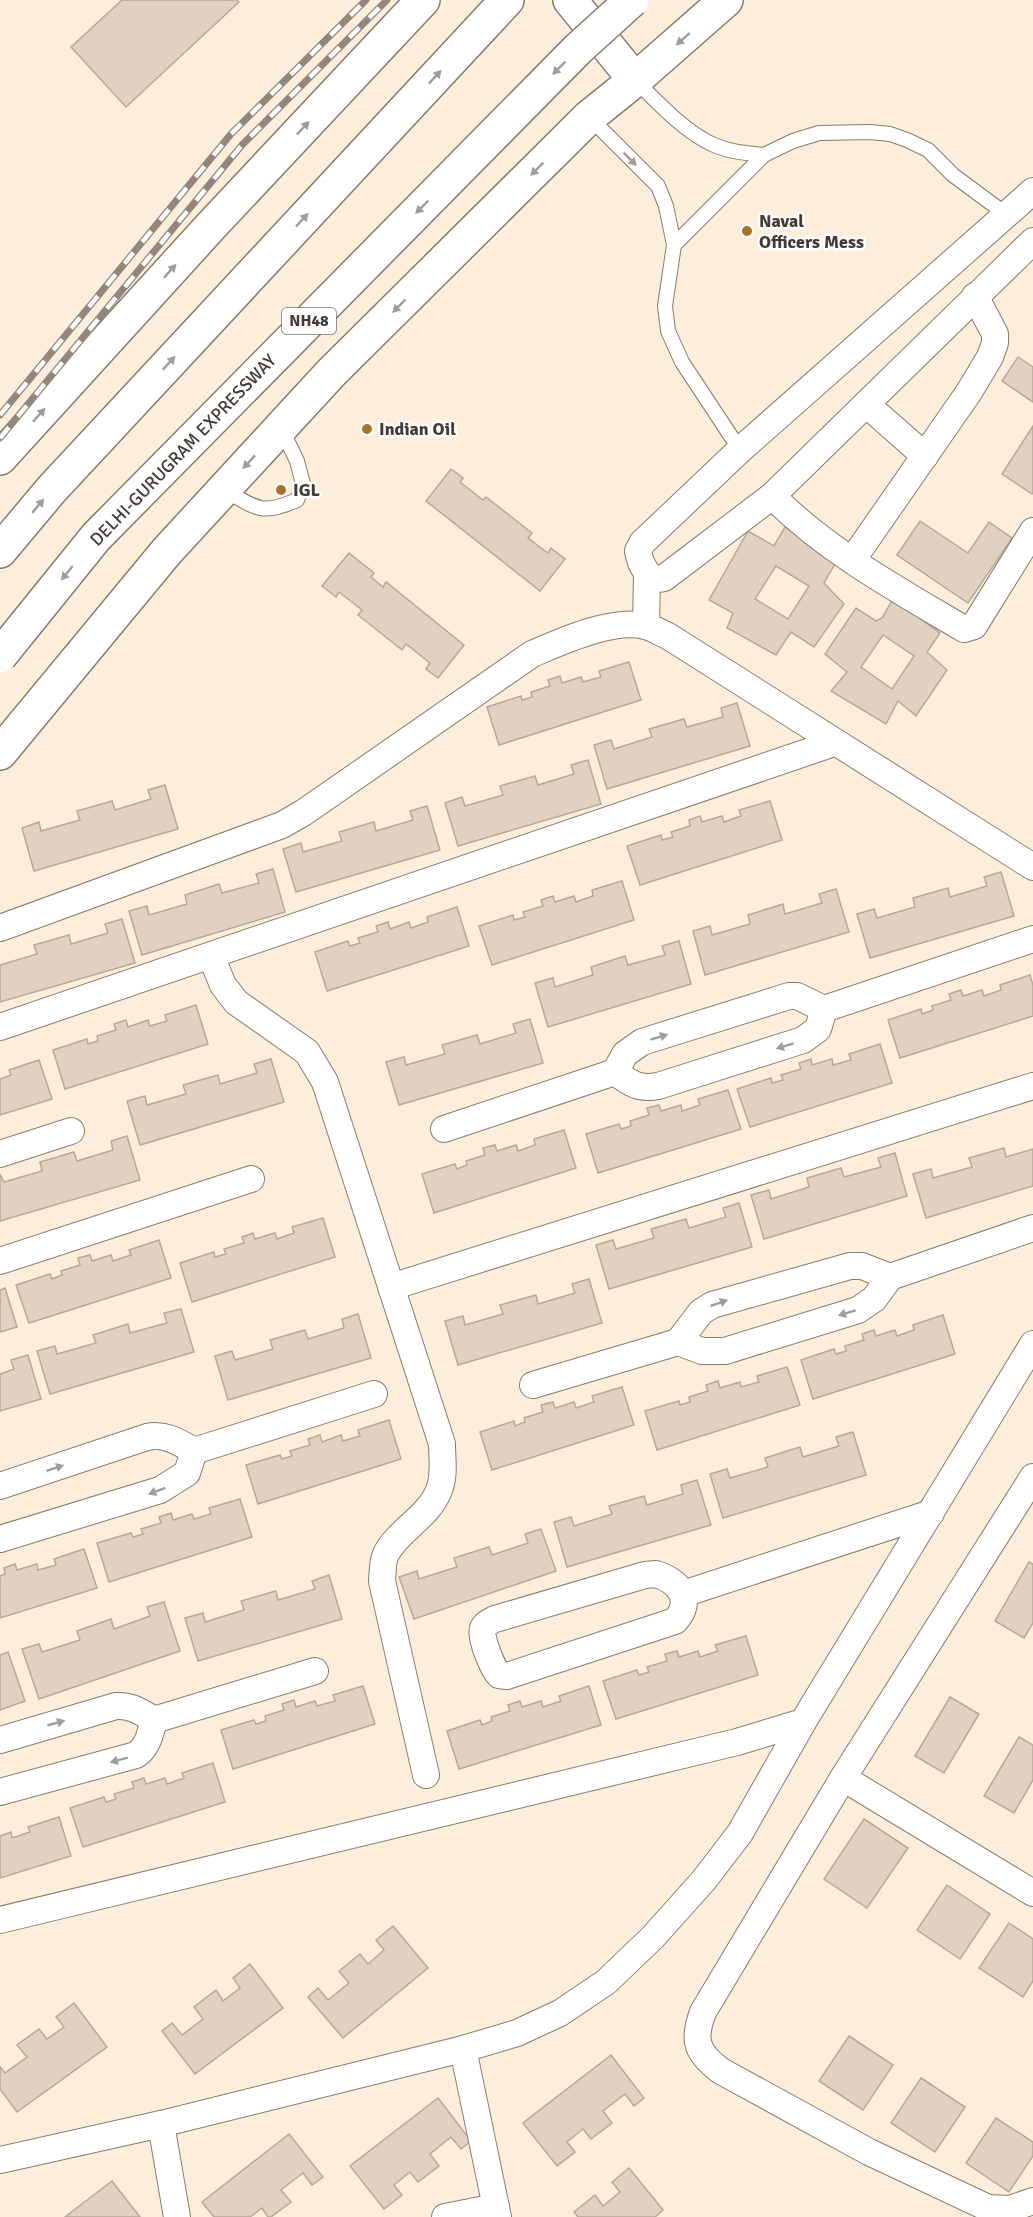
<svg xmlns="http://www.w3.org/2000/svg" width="1033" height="2217" font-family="Signika,sans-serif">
<rect width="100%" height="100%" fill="#fdeedc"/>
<g fill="#e1d1c0" stroke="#b7a898" stroke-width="1.5" fill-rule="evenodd">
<path d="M122 0H237L239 2 126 107 71 47Z"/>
<path d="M1018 357 1033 367V402L1002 381Z"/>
<path d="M1033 426V493L1032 494 1002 474Z"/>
<path d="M451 469 463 478 460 482 483 500 486 497 532 533 528 538 548 553 551 548 565 559 540 591 426 501Z"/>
<path d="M920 521 968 553 989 522 1012 538 968 603 897 555Z"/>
<path d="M785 527 839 557 824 583 844 604 814 647 791 632 776 655 727 628 733 613 709 600 748 531 774 546ZM776 566 809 586 788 619 755 599Z"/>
<path d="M349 553 374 573 371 577 383 587 386 582 464 645 438 678 426 669 430 663 406 644 402 650 358 615 362 610 339 592 336 597 322 586Z"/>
<path d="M893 599 940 633 927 652 947 670 916 716 898 701 886 724 831 691 847 672 825 654 856 608 876 621 882 618ZM883 635 914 656 892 689 861 667Z"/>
<path d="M629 662 641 700 499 745 487 707 521 696 522 700 532 697 531 692 550 686 548 680 560 676 562 683 581 677 583 682 601 677 599 671Z"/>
<path d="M737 703 750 746 607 789 594 745 611 740 614 749 652 737 649 729 684 719 687 727 723 717 721 708Z"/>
<path d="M588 760 601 804 458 846 445 803 462 797 465 806 503 795 500 786 535 776 538 785 574 774 571 765Z"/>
<path d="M165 785 178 829 34 871 22 828 39 822 41 831 80 820 77 811 112 801 115 810 151 799 148 790Z"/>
<path d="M770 801 782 840 640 885 627 846 661 835 662 840 673 837 671 832 690 826 689 820 700 816 702 822 722 816 724 822 741 816 739 810Z"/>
<path d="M427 806 440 850 296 892 283 849 301 843 303 852 342 841 339 832 374 822 376 831 413 820 410 811Z"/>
<path d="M273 869 285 912 142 955 129 911 147 906 149 915 187 904 185 895 219 884 222 893 259 883 256 874Z"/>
<path d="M1001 872 1014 916 870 958 857 914 874 909 877 918 915 907 913 898 948 888 950 897 987 886 984 877Z"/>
<path d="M622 881 634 920 492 965 479 926 513 915 514 920 525 917 523 912 543 906 541 900 553 896 555 902 574 896 576 902 593 896 592 890Z"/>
<path d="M836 889 849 932 705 975 693 931 710 926 712 935 750 924 748 915 783 904 785 914 822 903 819 894Z"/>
<path d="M457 907 469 946 327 991 315 952 348 941 350 946 360 943 358 938 378 932 376 926 388 922 390 929 409 922 411 928 428 922 427 917Z"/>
<path d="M122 919 135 963 0 1002V965L37 954 34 945 69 935 71 944 108 933 105 924Z"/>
<path d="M679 941 691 984 548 1027 535 983 553 978 555 987 593 975 591 967 625 956 628 965 665 955 662 946Z"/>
<path d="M1030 975 1033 985V1016L900 1058 888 1020 921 1009 922 1014 933 1010 932 1006 951 1000 949 994 961 990 963 996 982 990 984 996 1001 990 1000 985Z"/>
<path d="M196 1005 208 1044 65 1089 53 1050 87 1039 88 1044 98 1041 97 1036 116 1030 114 1024 126 1020 128 1027 148 1020 150 1026 167 1021 165 1015Z"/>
<path d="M530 1019 543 1063 399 1105 386 1062 404 1057 406 1065 445 1054 442 1045 477 1035 480 1044 516 1033 513 1024Z"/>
<path d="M880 1044 892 1083 750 1127 737 1089 771 1078 772 1083 783 1080 781 1075 801 1069 799 1063 811 1059 812 1065 832 1059 833 1065 851 1060 849 1054Z"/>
<path d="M271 1059 284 1102 140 1145 127 1101 145 1096 147 1105 186 1094 183 1085 218 1075 220 1084 257 1073 254 1064Z"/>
<path d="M39 1060 52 1099 0 1115V1079L11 1075 9 1070Z"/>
<path d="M728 1090 741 1129 598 1173 586 1134 619 1124 621 1129 631 1126 630 1121 649 1115 647 1108 659 1105 661 1111 681 1105 682 1111 700 1105 698 1099Z"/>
<path d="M564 1130 576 1168 434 1213 422 1174 455 1164 457 1169 467 1165 466 1161 485 1155 483 1148 495 1145 497 1151 516 1145 518 1151 535 1145 534 1139Z"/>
<path d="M127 1136 140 1180 0 1221V1174L4 1182 42 1171 40 1162 74 1152 77 1161 113 1150 111 1141Z"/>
<path d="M1004 1148 1006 1157 1033 1149V1186L926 1218 913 1174 931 1169 933 1178 972 1167 969 1158Z"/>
<path d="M895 1153 907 1196 764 1239 751 1195 769 1190 771 1199 809 1187 807 1178 841 1168 844 1177 881 1167 878 1158Z"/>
<path d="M739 1203 752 1247 609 1289 596 1245 613 1240 616 1249 654 1238 651 1229 686 1219 689 1228 726 1217 723 1208Z"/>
<path d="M323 1218 335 1257 192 1302 180 1263 214 1252 215 1257 226 1254 224 1249 244 1243 242 1237 253 1233 255 1239 275 1233 277 1239 294 1233 292 1227Z"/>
<path d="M159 1240 171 1278 29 1323 16 1285 50 1274 52 1279 62 1275 61 1271 80 1265 78 1258 90 1255 92 1261 111 1255 113 1261 131 1255 129 1250Z"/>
<path d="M589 1279 602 1323 458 1365 445 1321 463 1316 465 1325 503 1314 500 1305 536 1295 538 1304 575 1293 572 1284Z"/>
<path d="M5 1288 17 1327 0 1332V1290Z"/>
<path d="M181 1309 194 1352 50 1394 37 1351 55 1346 57 1354 96 1343 93 1335 128 1324 130 1333 167 1323 164 1313Z"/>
<path d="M358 1314 371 1358 228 1400 215 1356 232 1351 235 1360 273 1349 270 1340 305 1330 308 1339 344 1328 342 1319Z"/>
<path d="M943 1315 955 1354 813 1399 801 1360 834 1349 836 1354 846 1351 845 1346 864 1340 862 1334 874 1330 876 1336 895 1330 897 1336 914 1330 913 1325Z"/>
<path d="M28 1355 41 1399 0 1411V1374L14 1369 11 1360Z"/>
<path d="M787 1367 800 1405 657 1450 645 1411 679 1401 680 1405 690 1402 689 1397 708 1391 706 1385 718 1381 720 1388 740 1382 741 1387 759 1382 757 1376Z"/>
<path d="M622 1387 634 1425 492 1470 480 1432 514 1421 515 1426 525 1422 524 1418 543 1412 541 1405 553 1402 555 1408 574 1402 576 1408 594 1402 592 1396Z"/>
<path d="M389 1420 401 1459 258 1504 246 1465 280 1455 282 1459 292 1456 290 1451 310 1445 308 1439 320 1435 322 1442 341 1435 343 1441 360 1436 358 1430Z"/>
<path d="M853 1432 866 1475 723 1518 710 1474 727 1469 730 1478 768 1467 765 1458 800 1447 803 1457 839 1446 836 1437Z"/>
<path d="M697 1480 711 1525 567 1567 554 1522 571 1517 574 1526 612 1514 609 1506 644 1496 647 1505 683 1494 681 1485Z"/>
<path d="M240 1499 252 1537 109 1582 97 1543 131 1533 133 1537 143 1534 141 1529 161 1523 159 1517 171 1513 173 1520 192 1514 194 1519 211 1514 209 1508Z"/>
<path d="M541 1529 556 1571 414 1619 399 1577 417 1571 419 1579 457 1567 454 1558 489 1547 492 1555 528 1543 525 1534Z"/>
<path d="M84 1549 97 1588 0 1618V1576L5 1574 4 1568 15 1564 17 1570 37 1564 38 1570 56 1565 54 1559Z"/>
<path d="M1029 1562 1033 1564V1623L1024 1638 995 1621Z"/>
<path d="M329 1575 342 1619 198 1661 185 1618 203 1613 205 1622 244 1610 241 1601 276 1591 278 1600 315 1589 312 1581Z"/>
<path d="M164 1602 180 1651 39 1699 22 1649 39 1644 42 1652 80 1640 77 1631 111 1619 114 1629 150 1616 147 1607Z"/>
<path d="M746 1636 758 1675 616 1719 603 1681 637 1670 639 1675 649 1672 647 1667 667 1661 665 1654 677 1651 679 1657 698 1651 700 1657 718 1651 715 1645Z"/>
<path d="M8 1652 25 1701 0 1710V1655Z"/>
<path d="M363 1686 375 1724 233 1769 221 1730 254 1720 256 1724 266 1721 265 1716 284 1710 282 1704 294 1700 296 1707 315 1701 317 1706 335 1701 333 1695Z"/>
<path d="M589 1686 601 1725 459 1769 447 1731 480 1720 482 1725 492 1721 491 1717 510 1711 508 1705 520 1701 522 1707 541 1701 543 1707 561 1701 559 1696Z"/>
<path d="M950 1697 979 1714 944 1773 915 1756Z"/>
<path d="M1019 1737 1033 1745V1780L1014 1813 984 1796Z"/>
<path d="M213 1763 225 1802 83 1847 70 1808 104 1797 106 1802 116 1799 114 1794 134 1788 132 1782 144 1778 146 1784 165 1778 167 1784 184 1778 182 1773Z"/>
<path d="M59 1817 71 1856 0 1878V1836L11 1832 12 1838 30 1832 28 1827Z"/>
<path d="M864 1819 908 1848 867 1908 824 1879Z"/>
<path d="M947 1885 990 1914 960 1959 917 1930Z"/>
<path d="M1009 1923 1033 1939V1981L1023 1997 979 1968Z"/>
<path d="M393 1926 428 1968 343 2038 308 1997 318 1988 328 2000 349 1983 339 1971 360 1954 368 1964 384 1950 376 1940Z"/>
<path d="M250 1964 283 2008 195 2074 162 2031 172 2023 182 2035 203 2019 194 2007 216 1990 223 2001 240 1988 233 1978Z"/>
<path d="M74 2003 107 2047 17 2112 0 2089V2067L5 2073 27 2057 17 2045 39 2029 47 2039 64 2027 56 2017Z"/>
<path d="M849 2036 893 2065 863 2110 819 2081Z"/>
<path d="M611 2055 644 2098 634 2106 625 2094 603 2111 612 2123 591 2139 583 2129 567 2142 575 2152 557 2166 523 2123Z"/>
<path d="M921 2078 965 2107 935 2152 891 2123Z"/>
<path d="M438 2098 471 2141 461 2149 451 2137 430 2154 439 2166 418 2182 410 2172 394 2185 402 2195 384 2209 350 2166Z"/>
<path d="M996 2118 1033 2142V2156L1009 2192 966 2163Z"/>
<path d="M289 2134 323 2177 312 2185 303 2173 281 2190 291 2202 271 2217H268L262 2208 250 2217H214L202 2202Z"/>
<path d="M629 2168 663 2210 655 2217H578L574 2212 595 2195 603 2206 620 2192 612 2182Z"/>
<path d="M112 2181 140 2217H65Z"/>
</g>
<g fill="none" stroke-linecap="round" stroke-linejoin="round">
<defs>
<g id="lane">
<path d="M635 80C657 102 686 133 714 145 730 152 747 153 764 155"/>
<path d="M589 117 658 186 666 206 674 245 665 306 668 331 682 362 740 450"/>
<path d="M674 245 764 155 793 141 819 133 870 132 890 134 907 140 928 150 953 175 1007 215"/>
<path d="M224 490C257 508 261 516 297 500L303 484 297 461 281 428"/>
</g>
<g id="street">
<path d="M1033 191 740 450 642 543 638 551C640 564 649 583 664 578L772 496 1033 241"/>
<path d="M866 404 925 456"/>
<path d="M772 496C827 551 898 590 964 629L974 626 1033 531"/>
<path d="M853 559 969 392 990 357 995 343V334L975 296"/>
<path d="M646 626 647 573"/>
<path d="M0 928 282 825 303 813 532 654C563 641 612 618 646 626 653 628 661 633 668 636L1033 867"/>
<path d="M211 956 223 985 236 1002 307 1052 325 1082 442 1444C442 1459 445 1476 439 1490 429 1517 398 1530 386 1554 382 1562 383 1572 382 1581L426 1775"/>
<path d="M0 1027 834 743"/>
<path d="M615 1072C630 1083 639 1090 658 1086L803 1040 818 1029 824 1009"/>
<path d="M444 1129 615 1072 625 1054 642 1042 789 996H797L824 1009 1033 939"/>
<path d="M0 1154 71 1131"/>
<path d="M0 1261 251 1179"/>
<path d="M391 1287 1033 1086"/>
<path d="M678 1342 701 1312 712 1305 850 1266H862L890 1277"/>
<path d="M533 1385 678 1342 702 1351H725L858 1310 874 1299 890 1277 1033 1228"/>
<path d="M1033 1477 843 1778 703 2012C692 2041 697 2053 721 2071L869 2152 988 2208 1010 2209 1033 2201"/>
<path d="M0 1486 147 1437C165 1433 179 1442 194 1451L374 1394"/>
<path d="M0 1539 160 1490 187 1473 194 1451"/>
<path d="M656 1574C678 1581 695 1600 675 1621L507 1676 499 1675C493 1669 479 1636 483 1628 485 1623 491 1621 495 1619L645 1575Z"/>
<path d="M683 1594 931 1513"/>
<path d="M0 1740 116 1706C131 1705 141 1712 154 1720L315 1671"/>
<path d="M843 1778 1033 1893"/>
<path d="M0 1792 136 1755C148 1747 150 1734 154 1720"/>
<path d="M0 1920 737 1742 803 1722"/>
<path d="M463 2049 498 2217"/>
<path d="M161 2124 177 2217"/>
<path d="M0 2160 161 2124 463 2049 517 2033 560 2013 606 1982 653 1937 704 1880 740 1833 803 1722 1033 1344"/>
<path d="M445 2217 496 2207"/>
</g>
<g id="primary">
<path d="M570 0 635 80"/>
<path d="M0 458 211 226 423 0"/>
<path d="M0 753 167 551 331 373 589 117 635 80 726 0"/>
</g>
<path id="highway" d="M0 551 51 490 507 0"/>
</defs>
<use href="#lane" stroke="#897b6c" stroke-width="16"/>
<use href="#street" stroke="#897b6c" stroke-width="28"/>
<use href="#primary" stroke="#897b6c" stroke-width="36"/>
<use href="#highway" stroke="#897b6c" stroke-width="36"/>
<use href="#lane" stroke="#fff" stroke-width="14"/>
<use href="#street" stroke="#fff" stroke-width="26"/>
<use href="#primary" stroke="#fff" stroke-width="33"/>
<use href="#highway" stroke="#fff" stroke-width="33"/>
<defs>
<g id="rail">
<path d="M0 415 231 134 366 0"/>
<path d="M0 438 242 145 387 0"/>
</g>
</defs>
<use href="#rail" stroke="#91877c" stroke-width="7"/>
<use href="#rail" stroke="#fdfdfd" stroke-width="4.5" stroke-dasharray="14" stroke-linecap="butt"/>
<defs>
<path id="highway-bridge" d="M0 656 96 537 578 49 632 0"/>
</defs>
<use href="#highway-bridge" stroke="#897b6c" stroke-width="36" stroke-linecap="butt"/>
<use href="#highway-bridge" stroke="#fff" stroke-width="33"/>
</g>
<defs><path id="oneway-solid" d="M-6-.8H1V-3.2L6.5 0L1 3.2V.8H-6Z" transform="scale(1.5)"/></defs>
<g fill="#a09d9a">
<use href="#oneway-solid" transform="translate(683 39) rotate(139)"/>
<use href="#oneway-solid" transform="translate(559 68) rotate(135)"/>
<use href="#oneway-solid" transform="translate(435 77) rotate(-47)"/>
<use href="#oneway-solid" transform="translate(303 128) rotate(-47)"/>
<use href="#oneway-solid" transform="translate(630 159) rotate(45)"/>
<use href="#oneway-solid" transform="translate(537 169) rotate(135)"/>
<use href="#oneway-solid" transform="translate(422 207) rotate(135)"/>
<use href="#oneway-solid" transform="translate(302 220) rotate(-47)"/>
<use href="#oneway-solid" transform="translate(170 271) rotate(-48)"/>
<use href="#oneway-solid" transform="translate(399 306) rotate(135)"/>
<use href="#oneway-solid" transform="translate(169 363) rotate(-47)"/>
<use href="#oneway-solid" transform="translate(39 415) rotate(-48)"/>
<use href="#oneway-solid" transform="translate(249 462) rotate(133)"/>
<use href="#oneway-solid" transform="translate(38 506) rotate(-50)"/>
<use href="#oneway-solid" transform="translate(67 573) rotate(129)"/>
<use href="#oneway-solid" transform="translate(659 1037) rotate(-17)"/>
<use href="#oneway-solid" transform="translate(785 1046) rotate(163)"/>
<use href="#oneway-solid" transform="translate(719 1303) rotate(-19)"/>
<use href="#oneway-solid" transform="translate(847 1313) rotate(163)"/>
<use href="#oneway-solid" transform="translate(55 1468) rotate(-18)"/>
<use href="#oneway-solid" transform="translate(157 1491) rotate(159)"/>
<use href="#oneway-solid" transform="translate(56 1723) rotate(-16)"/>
<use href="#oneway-solid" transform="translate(119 1760) rotate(165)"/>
</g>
<g fill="#a7722b" stroke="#fdfdfd" stroke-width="2">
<circle cx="747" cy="231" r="6"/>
<circle cx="367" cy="429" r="6"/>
<circle cx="281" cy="490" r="6"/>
</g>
<g text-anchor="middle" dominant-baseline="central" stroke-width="5" stroke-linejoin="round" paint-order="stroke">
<rect fill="#fdfdfd" stroke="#797570" stroke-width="1.5" x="282" y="308" width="54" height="26" rx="4.5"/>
<g font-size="16" font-weight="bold" fill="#413b34">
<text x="309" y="321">NH48</text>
</g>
<g font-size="18" font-weight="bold" fill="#413b34" stroke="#fdfdfd" text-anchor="start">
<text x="759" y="221">Naval<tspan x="759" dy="21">Officers Mess</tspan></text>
<text x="379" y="429">Indian Oil</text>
<text x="293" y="490">IGL</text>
</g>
<g font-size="18" fill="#413b34" stroke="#fdfdfd">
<text transform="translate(183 450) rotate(-46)">DELHI-GURUGRAM EXPRESSWAY</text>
</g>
</g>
</svg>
